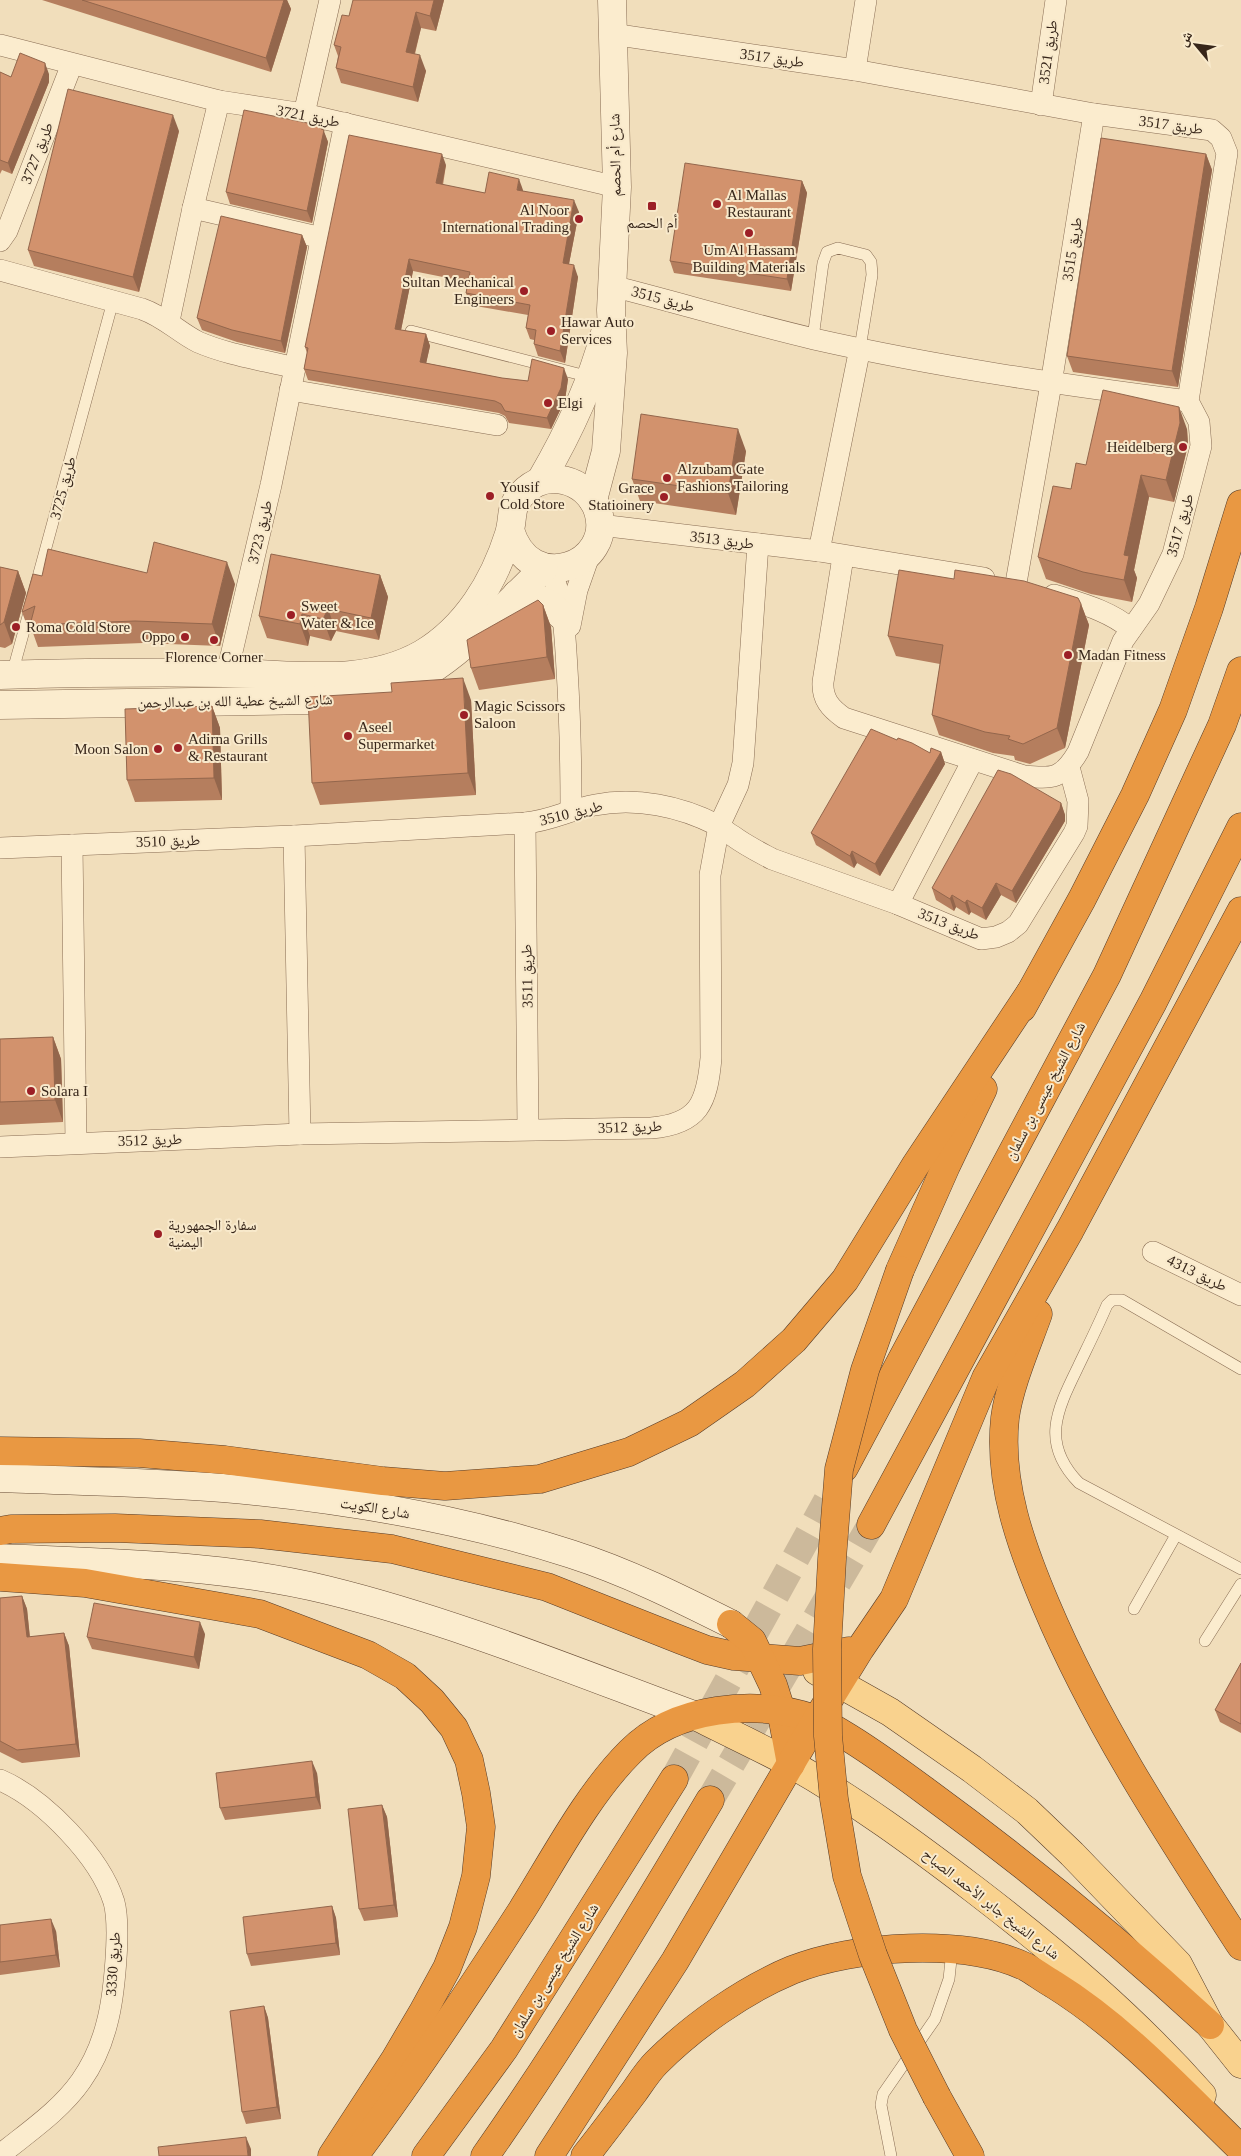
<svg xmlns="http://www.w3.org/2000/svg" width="1241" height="2156" font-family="'Times New Roman','Noto Naskh Arabic',serif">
<rect width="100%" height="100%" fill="#f1debb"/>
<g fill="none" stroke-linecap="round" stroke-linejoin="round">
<g stroke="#ccb99b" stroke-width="28" stroke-dasharray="28 14" stroke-linecap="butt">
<path d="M674 1779 827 1501"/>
<path d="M710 1800 871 1525"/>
</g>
<defs>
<g id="service">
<path d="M411 331 590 377"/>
<path d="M813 338 823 263 827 252 838 248 866 255 871 262 872 275 860 348"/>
<path d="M35 588 113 301"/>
<path d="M12 674 30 609"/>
<path d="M1241 1369 1122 1300H1112L1107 1305C1098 1326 1088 1346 1078 1367 1057 1410 1040 1443 1079 1483L1241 1569"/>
<path d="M1134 1609 1176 1535"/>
<path d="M1205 1641 1241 1584"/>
<path d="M891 2156 881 2105 883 2094 935 2019 949 1979 952 1950"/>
</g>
<g id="minor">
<path d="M612 34 855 70 1094 114 1212 130 1221 138 1227 153 1188 401 1199 422 1201 446 1173 554 1149 604 1123 641 1078 752C1062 779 1053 779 1024 776L844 718C830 708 822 699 823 682L843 557"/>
<path d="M0 45 219 101 304 114 617 187"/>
<path d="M855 70 866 0"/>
<path d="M1041 105 1056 0"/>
<path d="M304 114 330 0"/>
<path d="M193 208 322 238"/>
<path d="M0 241 7 231 72 64"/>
<path d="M0 270 142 309C165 317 178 332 198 342 228 355 263 360 295 368"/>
<path d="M612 286C679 303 746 323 814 339 938 367 1063 385 1188 401"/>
<path d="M169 321 193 208 219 101"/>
<path d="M290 390 497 425"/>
<path d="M600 525 819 551 984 578"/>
<path d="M819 551 860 348"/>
<path d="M550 569C564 599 565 636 567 669 570 717 571 763 571 811"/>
<path d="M1016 583 1051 384 1094 114"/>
<path d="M1054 595C1082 604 1108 610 1131 629"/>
<path d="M570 626 577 590 591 550"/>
<path d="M227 673 271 485 345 123"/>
<path d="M525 823 528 1129"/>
<path d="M294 836 300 1134"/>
<path d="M72 845 76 1143"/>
<path d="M0 848 294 836 525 823C550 821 571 809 595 805 636 797 680 806 717 825 723 828 727 833 733 836 745 845 759 852 772 859L898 904 981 939 996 937 1008 932 1018 924 1074 833 1077 826 1078 801 1069 767"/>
<path d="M898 904 973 760"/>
<path d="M0 1147 300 1134 651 1128C699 1124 707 1103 711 1058L710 875 719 826 738 785 743 763 758 544"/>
<path d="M1153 1252 1241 1295"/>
<path d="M0 1780C44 1799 100 1857 114 1902 121 1928 114 1997 107 2023 102 2043 93 2064 81 2081 60 2111 28 2132 0 2155"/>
</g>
<g id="tertiary">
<path d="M541 480C568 434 591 385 605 333"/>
<path d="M593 500 606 451 613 353 611 310 617 187 612 0"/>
<path d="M517 594C537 596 548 601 562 616"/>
<path d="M0 675C75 673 151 672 226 673 291 673 362 688 422 654 466 628 494 582 509 534 514 518 509 507 522 494 545 468 587 478 598 511 615 565 530 598 510 530"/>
<path d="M0 705 315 700C338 699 361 699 383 693 445 675 499 611 544 568"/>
</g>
<g id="secondary">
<path d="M0 1478C74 1481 149 1482 223 1488 340 1498 459 1518 571 1554 627 1572 679 1598 731 1624"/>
<path d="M0 1558C110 1563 220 1564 327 1590 453 1621 574 1671 696 1716"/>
</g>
<g id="primary">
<path d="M817 1671 890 1712 972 1769 1027 1811 1072 1854 1178 1964 1210 2025 1241 2064"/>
<path d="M696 1716C727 1732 760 1747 791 1764 855 1800 916 1845 975 1890 1056 1952 1134 2018 1202 2095"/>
</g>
<g id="motorway">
<path d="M1022 1008 1082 899 1135 795 1173 710 1209 608 1241 504"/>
<path d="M900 1270 946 1166 983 1089"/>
<path d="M1038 1314C1027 1345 1009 1386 1005 1418 998 1483 1021 1546 1046 1605 1097 1726 1170 1836 1241 1946"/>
<path d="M0 1451 139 1453 225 1460 383 1481 445 1486 540 1479 629 1452 689 1423 745 1384 794 1340 845 1280 915 1166 1030 993"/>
<path d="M844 1468 1107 975 1222 725 1241 671"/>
<path d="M871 1525 1153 1002 1241 827"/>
<path d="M0 1531 11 1529 115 1528 260 1534 392 1549 547 1587 681 1640 707 1650 734 1656 800 1661 849 1651"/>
<path d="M0 1577 85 1583 260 1614 368 1655 405 1676 432 1701 454 1728 469 1760 476 1793 481 1827 476 1876 463 1927 447 1968 424 2010 394 2061 332 2156"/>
<path d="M731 1624 752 1641 773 1685 781 1710 791 1764"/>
<path d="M937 2097 970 2156"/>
<path d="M354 2156C414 2076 468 1994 522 1910 554 1859 587 1795 630 1752 675 1706 756 1699 815 1719 824 1722 832 1728 841 1733 870 1750 897 1770 924 1790 1024 1863 1119 1941 1210 2025"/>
<path d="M426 2156 504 2049 674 1779"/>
<path d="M485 2156C566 2041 638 1921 710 1800"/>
<path d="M549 2156 675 1961 817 1719 860 1649 894 1599 986 1378 1070 1230 1241 911"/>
<path d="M585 2156C602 2135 618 2113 634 2092 641 2082 648 2071 656 2063 693 2026 744 1990 792 1970 854 1945 965 1938 1026 1967 1035 1972 1044 1979 1053 1984 1124 2028 1181 2091 1241 2149"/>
</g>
</defs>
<use href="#service" stroke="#896d54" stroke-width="12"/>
<use href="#minor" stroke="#896d54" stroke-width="22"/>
<use href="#tertiary" stroke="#896d54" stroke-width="29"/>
<use href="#secondary" stroke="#6a4e37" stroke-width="29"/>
<use href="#primary" stroke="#563c29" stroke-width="29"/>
<use href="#motorway" stroke="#563c29" stroke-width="29"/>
<use href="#service" stroke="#fbecce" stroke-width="11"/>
<use href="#minor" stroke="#fbecce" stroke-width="21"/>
<use href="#tertiary" stroke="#fbecce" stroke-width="28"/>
<use href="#secondary" stroke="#fbecce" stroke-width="28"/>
<use href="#primary" stroke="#f9d28e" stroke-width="28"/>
<use href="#motorway" stroke="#e99842" stroke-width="28"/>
<defs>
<path id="motorway-bridge" d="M900 1270 865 1370 839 1469 832 1559 827 1649 828 1736 834 1799 847 1876 873 1955 903 2030 937 2097"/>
</defs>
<use href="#motorway-bridge" stroke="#563c29" stroke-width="29" stroke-linecap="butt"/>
<use href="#motorway-bridge" stroke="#e99842" stroke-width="28"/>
</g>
<g fill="#b57e5e">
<path d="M42 0H287L291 9 271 72Z"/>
<path d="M444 0 436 31 421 28 415 54 426 71 418 102 341 83 336 68 338 56 334 45 349 16Z"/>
<path d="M0 72 11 77 49 74V82L12 174 2 170 0 174Z"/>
<path d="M323 130 328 142 312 223 230 204 226 192Z"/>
<path d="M179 131 139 292 34 266 28 250Z"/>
<path d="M1206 154 1212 170 1178 387 1073 372 1067 356Z"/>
<path d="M446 165 443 185 485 193 523 190V191L579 212 569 264 578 277 565 363 538 356 534 344V340L530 339 526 328 528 315 470 305 466 293 468 282 413 271 401 330 426 334 430 346 426 363 502 378 528 381 568 379 565 400 551 429 509 423 505 416 499 413 308 380 304 369 307 353 305 347Z"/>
<path d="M802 181 807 193 791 291 674 273 670 261Z"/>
<path d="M302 235 307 247 285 353 237 342 202 330 197 318Z"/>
<path d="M1187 429 1188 445 1174 502 1149 497 1134 570 1137 578 1132 602 1091 594 1046 579 1038 557 1071 489 1086 465Z"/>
<path d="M746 451 736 515 640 501 632 479Z"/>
<path d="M0 567 18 571 26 593 12 644 5 648 0 647Z"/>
<path d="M147 573 235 584 220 646 143 643 38 647 33 633 30 634 22 612 42 576Z"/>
<path d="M380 575 388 597 379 640 336 631 331 641 310 636 308 646 267 638 259 616Z"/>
<path d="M954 579 1081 604 1089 625 1065 748 1030 764 1015 760 1014 756 993 753 939 735 932 715 940 664 896 656 888 636Z"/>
<path d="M543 605 551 627 555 679 479 690 471 668Z"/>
<path d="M471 700 476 795 320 805 312 783Z"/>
<path d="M212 706 220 728 222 800 135 802 127 780Z"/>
<path d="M897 740 930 753 941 752 945 764 880 876 857 863 854 868 816 845 811 833Z"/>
<path d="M1061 803 1065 815V821L1016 903 1001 895 986 920 971 912 969 915 956 907 954 911 936 900 932 888Z"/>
<path d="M53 1037 61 1059 63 1122 0 1125V1039Z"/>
<path d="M22 1596 27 1609 30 1637 64 1633 69 1646 80 1757 22 1763 0 1752V1598Z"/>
<path d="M205 1634 199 1669 92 1649 87 1637Z"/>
<path d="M1241 1663V1733L1220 1722 1215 1710Z"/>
<path d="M317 1773 321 1809 225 1820 220 1808Z"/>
<path d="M382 1805 387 1817 398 1917 364 1921 359 1909Z"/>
<path d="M332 1906 336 1918 340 1955 251 1966 247 1954Z"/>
<path d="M0 1925 56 1931 60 1967 0 1975Z"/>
<path d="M264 2006 268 2018 281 2119 246 2124 242 2112Z"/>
</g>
<g fill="#93664c">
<path d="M284 0H287L291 9 271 72 266 58Z"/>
<path d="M434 0H444L436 31 430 16Z"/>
<path d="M416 12 421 28 411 67 406 52Z"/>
<path d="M420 55 426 71 418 102 413 87Z"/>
<path d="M45 63 49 74V82L12 174 8 163Z"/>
<path d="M173 115 179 131 139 292 133 277Z"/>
<path d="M322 126 328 142 312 223 307 211Z"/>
<path d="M442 154 446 165 440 195 436 183Z"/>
<path d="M1206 154 1212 170 1178 387 1172 371Z"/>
<path d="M519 179 523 190 521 202 517 190Z"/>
<path d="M802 181 807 193 791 291 787 279Z"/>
<path d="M574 200 579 212 567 274 563 263Z"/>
<path d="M302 235 307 247 285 353 281 341Z"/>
<path d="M409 259 413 271 399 340 395 329Z"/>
<path d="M574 265 578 277 565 363 560 351Z"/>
<path d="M426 334 430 346 424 373 420 362Z"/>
<path d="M564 368 568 379 565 400 551 429 547 418Z"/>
<path d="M1179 407 1187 429 1188 445 1174 502 1166 480Z"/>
<path d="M738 429 746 451 736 515 728 493Z"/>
<path d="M1141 475 1149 497 1134 570 1137 578 1132 602 1124 580V555Z"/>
<path d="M227 562 235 584 220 646 212 624Z"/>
<path d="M18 571 26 593 12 644 4 622Z"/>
<path d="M380 575 388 597 379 640 371 618Z"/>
<path d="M1081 604 1089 625 1065 748 1057 728Z"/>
<path d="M543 605 551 627 555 679 547 657Z"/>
<path d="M328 609 336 631 331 641 323 619Z"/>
<path d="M302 614 310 636 308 646 300 624Z"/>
<path d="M463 678 471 700 476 795 468 773Z"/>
<path d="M212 706 220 728 222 800 214 778Z"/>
<path d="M941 752 945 764 880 876 875 864Z"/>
<path d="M1061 803 1065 815V821L1016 903 1012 891Z"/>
<path d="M852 851 857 863 854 868 850 856Z"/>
<path d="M996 883 1001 895 986 920 982 908Z"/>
<path d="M952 895 956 907 954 911 950 899Z"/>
<path d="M967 900 971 912 969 915 965 903Z"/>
<path d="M53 1037 61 1059 63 1122 55 1100Z"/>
<path d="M22 1596 27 1609 31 1650 27 1637Z"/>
<path d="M200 1622 205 1634 199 1669 194 1657Z"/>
<path d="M64 1633 69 1646 80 1757 76 1744Z"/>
<path d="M312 1761 317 1773 321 1809 316 1797Z"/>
<path d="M382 1805 387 1817 398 1917 394 1905Z"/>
<path d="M332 1906 336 1918 340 1955 336 1943Z"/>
<path d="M51 1919 56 1931 60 1967 56 1955Z"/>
<path d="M264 2006 268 2018 281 2119 277 2107Z"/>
<path d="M246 2137 251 2149V2156H248Z"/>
</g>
<g fill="#d2926d" stroke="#93664c">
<path d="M82 0H284L266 58Z"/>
<path d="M353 0H434L430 16 416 12 406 52 420 55 413 87 336 68 341 47 334 45 342 15 349 16Z"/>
<path d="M20 53 45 63V71L8 163 0 160V72L11 77Z"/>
<path d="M68 89 173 115 133 277 28 250Z"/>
<path d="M244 110 322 126 321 129 324 130 307 211 226 192Z"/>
<path d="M349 135 442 154 436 183 485 193 489 172 519 179 517 190 574 200 563 263 574 265 560 351 534 344 536 330 526 328 530 305 466 293 470 272 409 259 395 329 426 334 420 362 502 378 528 381 532 359 564 368 561 388 547 418 505 411 501 404 495 401 304 369 308 348 305 347Z"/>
<path d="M1101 138 1206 154 1172 371 1067 356Z"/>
<path d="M685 163 802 181 787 279 670 261Z"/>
<path d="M221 216 302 235 281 341 232 330 197 318Z"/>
<path d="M1103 390 1179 407 1180 423 1166 480 1141 475 1124 555 1129 556 1124 580 1083 572 1038 557 1053 486 1071 489 1076 463 1086 465Z"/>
<path d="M641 414 738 429 728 493 632 479Z"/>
<path d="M154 542 227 562 212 624 135 621 30 625 35 606 22 612 33 574 42 576 48 549 147 573Z"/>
<path d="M271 554 380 575 371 618 328 609 323 619 302 614 300 624 259 616Z"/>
<path d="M0 567 18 571 4 622 0 625Z"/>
<path d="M899 570 954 579 955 570 1024 581 1078 598 1081 604 1057 728 1023 744 1008 739 1010 736 985 732 932 715 943 645 888 636Z"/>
<path d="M538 600 543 605 547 657 471 668 467 640Z"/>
<path d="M463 678 468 773 312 783 308 697 392 692 391 683Z"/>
<path d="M212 706 214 778 127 780 125 709Z"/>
<path d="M871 729 897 740 898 738 912 743 930 753 931 748 941 752 875 864 852 851 850 856 811 833Z"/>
<path d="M998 770 1011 774 1061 803 1060 809 1012 891 996 883 982 908 967 900 965 903 952 895 950 899 932 888Z"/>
<path d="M53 1037 55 1100 0 1102V1039Z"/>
<path d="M22 1596 27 1637 64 1633 76 1744 17 1750 0 1741V1598Z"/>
<path d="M94 1603 200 1622 194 1657 87 1637Z"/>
<path d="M1241 1663V1724L1215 1710Z"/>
<path d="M312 1761 316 1797 220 1808 216 1773Z"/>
<path d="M382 1805 394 1905 359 1909 348 1809Z"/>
<path d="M332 1906 336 1943 247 1954 243 1917Z"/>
<path d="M51 1919 56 1955 0 1962V1925Z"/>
<path d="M264 2006 277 2107 242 2112 230 2011Z"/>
<path d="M246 2137 248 2156H159L158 2147Z"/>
</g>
<g fill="#9c1f26" stroke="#f8e9cb" stroke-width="2">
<circle cx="717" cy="204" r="5"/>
<rect x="647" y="201" width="10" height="10" rx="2.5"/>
<circle cx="579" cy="219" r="5"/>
<circle cx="749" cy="233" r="5"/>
<circle cx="524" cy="291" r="5"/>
<circle cx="551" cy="331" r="5"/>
<circle cx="548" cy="403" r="5"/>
<circle cx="1183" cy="447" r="5"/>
<circle cx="667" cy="478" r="5"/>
<circle cx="490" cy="496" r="5"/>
<circle cx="664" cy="497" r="5"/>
<circle cx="291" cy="615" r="5"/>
<circle cx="16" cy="627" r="5"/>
<circle cx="185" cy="637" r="5"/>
<circle cx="214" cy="640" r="5"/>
<circle cx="1068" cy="655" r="5"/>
<circle cx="464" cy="715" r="5"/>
<circle cx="348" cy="736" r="5"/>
<circle cx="178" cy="748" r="5"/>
<circle cx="158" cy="749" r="5"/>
<circle cx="31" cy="1091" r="5"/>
<circle cx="158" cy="1234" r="5"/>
</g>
<g text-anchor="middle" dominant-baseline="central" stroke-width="4" stroke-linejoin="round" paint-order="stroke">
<g font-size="15" fill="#37261a" stroke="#f8e9cb">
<text transform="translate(1048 52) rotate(-82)">طريق 3521</text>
<text transform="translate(772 58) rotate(8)">طريق 3517</text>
<text transform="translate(308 116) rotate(11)">طريق 3721</text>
<text transform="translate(1171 125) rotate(8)">طريق 3517</text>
<text transform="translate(37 153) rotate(-69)">طريق 3727</text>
<text transform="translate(615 155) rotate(-91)">شارع أم الحصم</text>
<text transform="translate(1072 249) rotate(-81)">طريق 3515</text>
<text transform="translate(663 299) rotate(15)">طريق 3515</text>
<text transform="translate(63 488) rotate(-75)">طريق 3725</text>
<text transform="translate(1180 525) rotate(-74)">طريق 3517</text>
<text transform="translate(260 532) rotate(-77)">طريق 3723</text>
<text transform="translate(722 540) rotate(7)">طريق 3513</text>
<text transform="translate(235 701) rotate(-1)">شارع الشيخ عطية الله بن عبدالرحمن</text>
<text transform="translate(571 813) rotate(-14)">طريق 3510</text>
<text transform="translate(168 841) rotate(-2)">طريق 3510</text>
<text transform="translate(949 924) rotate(21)">طريق 3513</text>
<text transform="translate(527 976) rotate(-91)">طريق 3511</text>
<text transform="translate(1045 1091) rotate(-62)">شارع الشيخ عيسى بن سلمان</text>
<text transform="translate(630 1127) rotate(-2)">طريق 3512</text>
<text transform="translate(150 1140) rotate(-2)">طريق 3512</text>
<text transform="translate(1197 1273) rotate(26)">طريق 4313</text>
<text transform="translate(375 1508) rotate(9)">شارع الكويت</text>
<text transform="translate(991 1904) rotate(38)">شارع الشيخ جابر الأحمد الصباح</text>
<text transform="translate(113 1964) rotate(-86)">طريق 3330</text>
<text transform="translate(554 1970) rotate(-58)">شارع الشيخ عيسى بن سلمان</text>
</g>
<g font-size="15" fill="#37261a" stroke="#f8e9cb" text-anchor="start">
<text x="727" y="195">Al Mallas<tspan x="727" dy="17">Restaurant</tspan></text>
<text x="569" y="210" text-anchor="end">Al Noor<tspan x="569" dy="17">International Trading</tspan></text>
<text x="652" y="223" text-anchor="middle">أم الحصم</text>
<text x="749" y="250" text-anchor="middle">Um Al Hassam<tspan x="749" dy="17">Building Materials</tspan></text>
<text x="514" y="282" text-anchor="end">Sultan Mechanical<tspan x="514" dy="17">Engineers</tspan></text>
<text x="561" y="322">Hawar Auto<tspan x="561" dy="17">Services</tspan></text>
<text x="558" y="403">Elgi</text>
<text x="1173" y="447" text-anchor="end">Heidelberg</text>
<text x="677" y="469">Alzubam Gate<tspan x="677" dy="17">Fashions Tailoring</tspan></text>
<text x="500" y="487">Yousif<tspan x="500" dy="17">Cold Store</tspan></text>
<text x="654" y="488" text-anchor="end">Grace<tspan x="654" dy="17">Statioinery</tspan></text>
<text x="301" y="606">Sweet<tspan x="301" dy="17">Water &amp; Ice</tspan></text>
<text x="26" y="627">Roma Cold Store</text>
<text x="175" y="637" text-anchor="end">Oppo</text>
<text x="1078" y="655">Madan Fitness</text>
<text x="214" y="657" text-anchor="middle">Florence Corner</text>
<text x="474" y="706">Magic Scissors<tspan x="474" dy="17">Saloon</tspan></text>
<text x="358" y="727">Aseel<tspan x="358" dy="17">Supermarket</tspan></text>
<text x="188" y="739">Adirna Grills<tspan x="188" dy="17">&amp; Restaurant</tspan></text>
<text x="148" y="749" text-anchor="end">Moon Salon</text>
<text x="41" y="1091">Solara I</text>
<text x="168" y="1225">سفارة الجمهورية<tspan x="168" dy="17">اليمنية</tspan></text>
</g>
</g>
<g transform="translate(1196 45) rotate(299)" stroke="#f8e9cb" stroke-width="4" paint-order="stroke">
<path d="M0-4L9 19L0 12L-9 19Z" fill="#37261a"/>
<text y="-8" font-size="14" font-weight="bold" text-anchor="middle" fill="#37261a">ش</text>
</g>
</svg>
